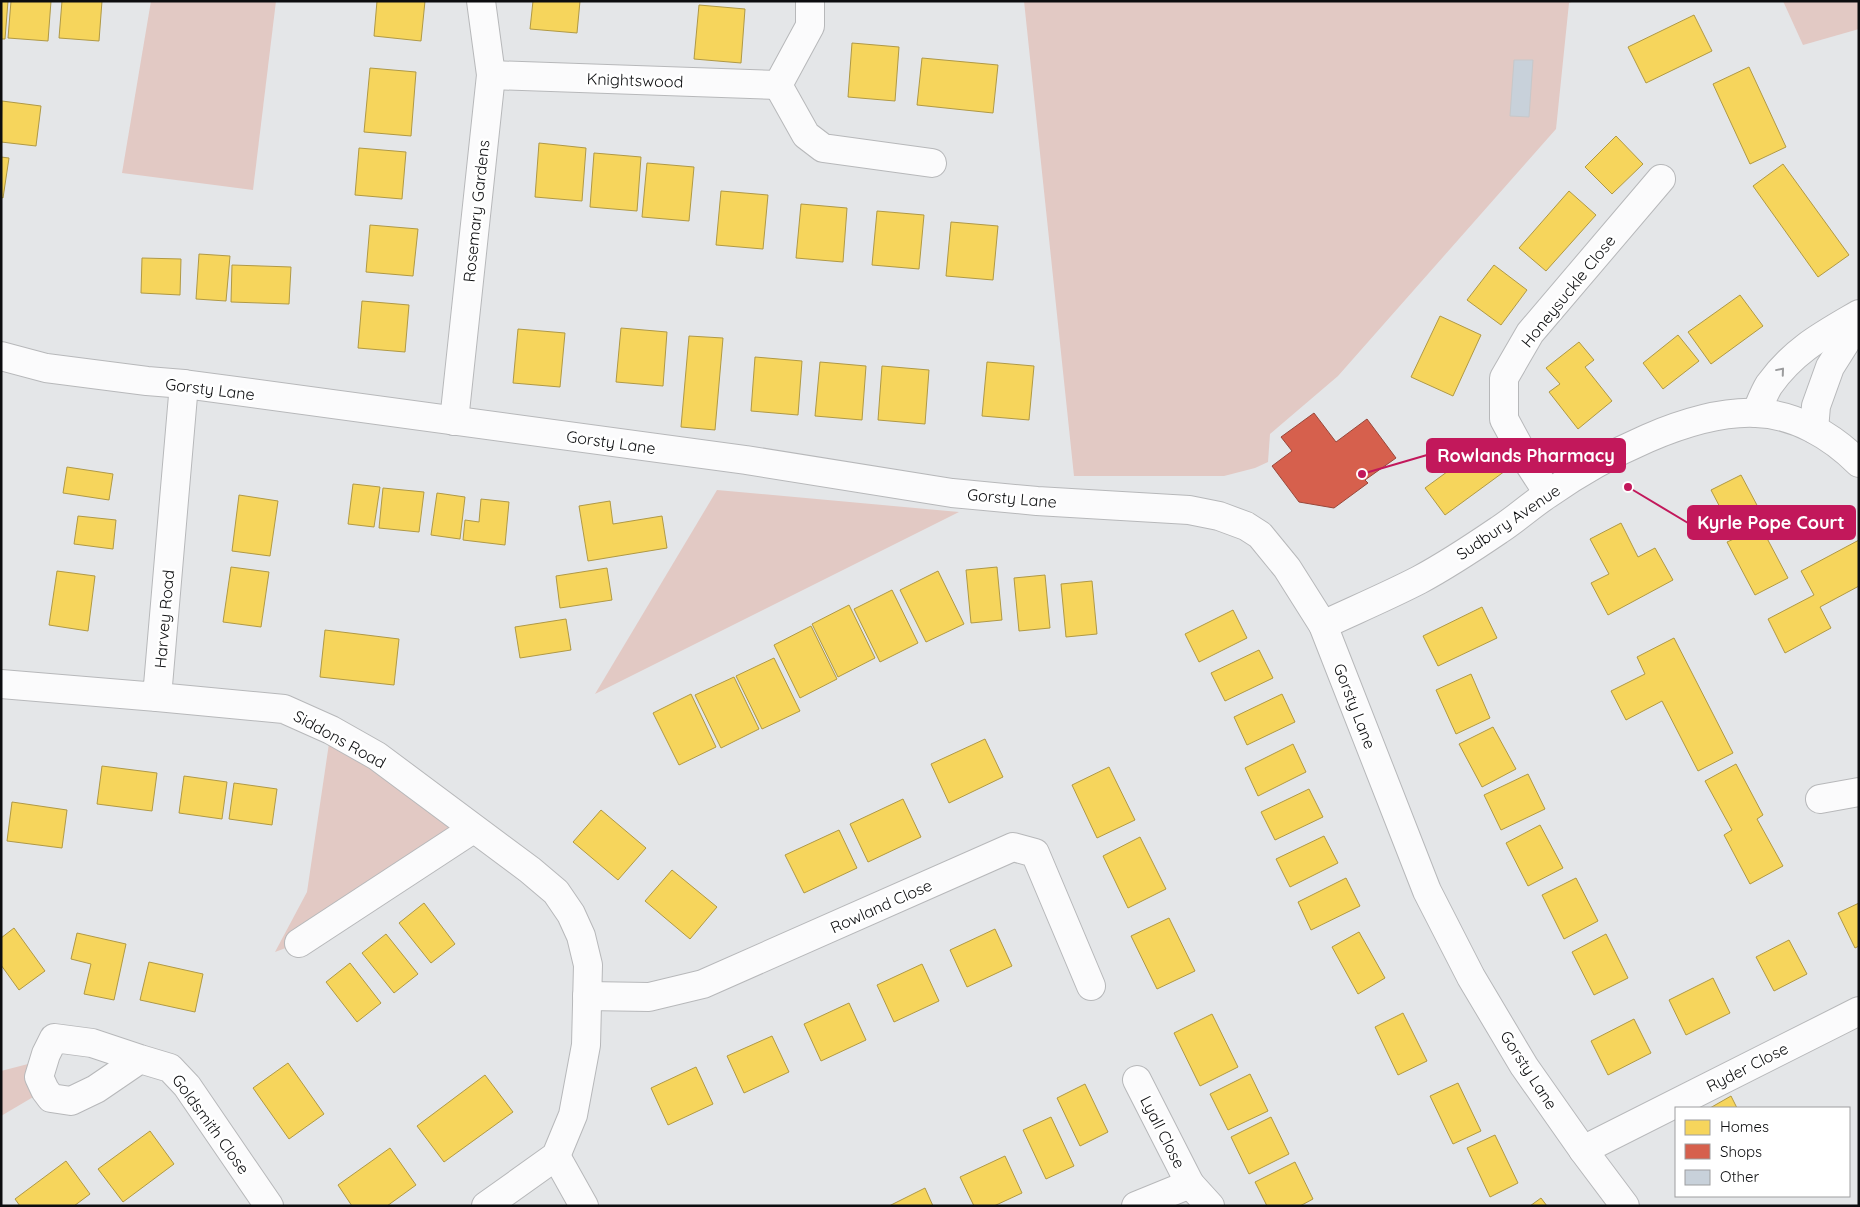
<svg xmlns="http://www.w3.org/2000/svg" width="1860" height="1207" font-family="Quicksand,sans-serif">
<rect width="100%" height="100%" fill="#e4e6e8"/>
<g fill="#e2c9c4">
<path d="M151 1H276L253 190 122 173Z"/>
<path d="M1024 1H1574L1569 3 1556 129 1338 376 1270 434 1268 462 1255 468 1224 476H1074Z"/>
<path d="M1783 1H1859V29L1803 45Z"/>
<path d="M717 490 959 512 595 694Z"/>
<path d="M331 730 473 829 299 943 275 952 307 892Z"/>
<path d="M28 1064 39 1077 45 1090 1 1116V1071Z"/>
</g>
<g fill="#f6d55c" stroke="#b09945">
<path d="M1 1H8L5 39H1Z"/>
<path d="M11 1H51L48 41 8 38Z"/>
<path d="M62 1H102L99 41 59 38Z"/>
<path d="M377 1H425L421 41 374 36Z"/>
<path d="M533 1H580L577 33 530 29Z"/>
<path d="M699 5 745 9 741 63 694 59Z"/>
<path d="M1694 15 1712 51 1646 83 1628 47Z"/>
<path d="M852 43 899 47 895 101 848 97Z"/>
<path d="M922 58 998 65 993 113 917 105Z"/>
<path d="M1749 67 1786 147 1750 164 1713 84Z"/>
<path d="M370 68 416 72 411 136 364 132Z"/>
<path d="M2 101 41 106 36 146 1 142Z"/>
<path d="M1616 136 1643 164 1612 194 1585 167Z"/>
<path d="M539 143 586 148 582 201 535 197Z"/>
<path d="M359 148 406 152 402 199 355 195Z"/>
<path d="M594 153 641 157 637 211 590 207Z"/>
<path d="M1 157 9 158 3 198 1 197Z"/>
<path d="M647 163 694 167 689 221 642 217Z"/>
<path d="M1783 164 1849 255 1818 277 1753 186Z"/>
<path d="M721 191 768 195 763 249 716 245Z"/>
<path d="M1569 191 1596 215 1546 271 1519 248Z"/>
<path d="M801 204 847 208 843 262 796 258Z"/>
<path d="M877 211 924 215 919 269 872 265Z"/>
<path d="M951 222 998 226 993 280 946 276Z"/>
<path d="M370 225 418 229 413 276 366 272Z"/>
<path d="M199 254 230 256 226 301 196 299Z"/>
<path d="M142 258 181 259 180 295 141 293Z"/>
<path d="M232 265 291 267 289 304 231 302Z"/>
<path d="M1494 265 1527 290 1501 325 1467 300Z"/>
<path d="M1740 295 1763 326 1711 364 1688 332Z"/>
<path d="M362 301 409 305 405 352 358 348Z"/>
<path d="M1440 316 1481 335 1453 396 1411 377Z"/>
<path d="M621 328 667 332 663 386 616 382Z"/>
<path d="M518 329 565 333 560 387 513 383Z"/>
<path d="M1678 335 1699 361 1663 389 1643 363Z"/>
<path d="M689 336 723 338 715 430 681 427Z"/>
<path d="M1579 342 1594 360 1585 367 1612 401 1578 429 1549 392 1560 384 1546 368Z"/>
<path d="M755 357 802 361 798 415 751 411Z"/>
<path d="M820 362 866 366 862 420 815 416Z"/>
<path d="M987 362 1034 366 1029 420 982 416Z"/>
<path d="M882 366 929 370 925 424 878 420Z"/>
<path d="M1485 444 1505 471 1445 515 1425 488Z"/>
<path d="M67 467 113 474 109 500 63 493Z"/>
<path d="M1741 475 1767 524 1761 527 1788 578 1755 595 1727 542 1736 538 1711 490Z"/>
<path d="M353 484 380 487 374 527 348 524Z"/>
<path d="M383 488 424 492 419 532 379 528Z"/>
<path d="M437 493 465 497 460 539 431 535Z"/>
<path d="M239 495 278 501 270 556 232 551Z"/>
<path d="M481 499 509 502 505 545 463 540 465 520 479 522Z"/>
<path d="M610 501 613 524 662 516 667 548 588 561 579 506Z"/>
<path d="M78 516 116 520 113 549 74 544Z"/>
<path d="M1621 523 1638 557 1655 548 1673 580 1608 615 1591 583 1609 574 1590 539Z"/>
<path d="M1859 540V586L1820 607 1831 628 1785 653 1768 619 1814 595 1801 571Z"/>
<path d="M231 567 269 572 261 627 223 622Z"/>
<path d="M997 567 1002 620 971 623 966 570Z"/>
<path d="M607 568 612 600 560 608 556 576Z"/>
<path d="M57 571 95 576 88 631 49 625Z"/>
<path d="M938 571 964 624 926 642 900 590Z"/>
<path d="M1045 575 1050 628 1019 631 1014 578Z"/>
<path d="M1092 581 1097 634 1066 637 1061 584Z"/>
<path d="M892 590 918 643 880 662 854 609Z"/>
<path d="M849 605 875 658 838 677 812 624Z"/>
<path d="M1482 607 1497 638 1438 666 1423 636Z"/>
<path d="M1233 610 1247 638 1199 662 1185 634Z"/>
<path d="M566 619 571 650 520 658 515 627Z"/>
<path d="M811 626 837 679 800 698 774 645Z"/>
<path d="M325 630 399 639 394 685 320 677Z"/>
<path d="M1674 638 1733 753 1698 771 1662 701 1626 720 1611 691 1645 674 1637 657Z"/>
<path d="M1259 650 1273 678 1225 701 1211 673Z"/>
<path d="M774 658 800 711 762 729 736 676Z"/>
<path d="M1471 674 1490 718 1456 734 1436 690Z"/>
<path d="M734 677 759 729 721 748 695 695Z"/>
<path d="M691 694 716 747 679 765 653 713Z"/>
<path d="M1282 694 1295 722 1247 745 1234 717Z"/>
<path d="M1493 727 1516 769 1482 787 1459 744Z"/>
<path d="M985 739 1003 777 949 803 931 764Z"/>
<path d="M1293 744 1306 772 1258 796 1245 768Z"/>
<path d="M1736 764 1763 815 1757 819 1783 866 1750 884 1724 835 1732 830 1705 781Z"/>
<path d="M102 766 157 773 152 811 97 804Z"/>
<path d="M1109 767 1135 820 1097 838 1072 785Z"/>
<path d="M1528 774 1545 809 1501 830 1484 795Z"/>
<path d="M184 776 227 782 222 819 179 813Z"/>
<path d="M234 783 277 789 272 825 229 819Z"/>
<path d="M1309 789 1323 817 1275 840 1261 812Z"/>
<path d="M903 799 921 837 868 862 850 824Z"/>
<path d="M12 802 67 810 62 848 7 841Z"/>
<path d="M601 810 646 848 618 880 573 842Z"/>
<path d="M1540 825 1563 868 1528 886 1506 843Z"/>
<path d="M839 830 857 868 804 893 785 855Z"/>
<path d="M1324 836 1338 863 1290 887 1276 859Z"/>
<path d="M1140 837 1166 889 1128 908 1103 856Z"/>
<path d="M672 870 717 907 690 939 645 901Z"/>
<path d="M1346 878 1360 906 1311 930 1298 902Z"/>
<path d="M1576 878 1598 921 1564 939 1542 895Z"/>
<path d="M424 903 455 944 431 963 399 923Z"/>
<path d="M1859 903V946L1855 948 1838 913Z"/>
<path d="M1169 918 1195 971 1157 989 1131 936Z"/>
<path d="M14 928 45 971 19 990 1 965V938Z"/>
<path d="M995 929 1012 966 967 987 950 950Z"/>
<path d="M1359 932 1385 978 1358 994 1332 947Z"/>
<path d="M77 933 126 944 114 1000 84 994 91 964 71 959Z"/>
<path d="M386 934 418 974 394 993 362 953Z"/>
<path d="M1606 934 1628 978 1594 995 1572 952Z"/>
<path d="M1789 940 1807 974 1774 991 1756 957Z"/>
<path d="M149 962 203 974 195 1012 140 1000Z"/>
<path d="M350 963 381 1003 357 1022 326 982Z"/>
<path d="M922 964 939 1001 894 1022 877 985Z"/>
<path d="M1713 978 1730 1013 1686 1035 1669 1000Z"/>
<path d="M849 1003 866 1040 821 1061 804 1024Z"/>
<path d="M1403 1013 1427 1061 1398 1075 1375 1027Z"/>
<path d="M1212 1014 1238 1067 1200 1086 1174 1033Z"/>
<path d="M1634 1019 1651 1053 1608 1075 1591 1041Z"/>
<path d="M772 1036 789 1072 744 1093 727 1056Z"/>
<path d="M288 1063 324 1114 289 1139 253 1088Z"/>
<path d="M696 1067 713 1104 668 1125 651 1088Z"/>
<path d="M1250 1074 1268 1111 1228 1130 1210 1094Z"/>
<path d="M485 1075 513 1112 444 1162 417 1126Z"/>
<path d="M1458 1083 1481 1131 1453 1144 1430 1096Z"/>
<path d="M1085 1084 1108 1132 1080 1146 1057 1098Z"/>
<path d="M1731 1096 1737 1108H1710Z"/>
<path d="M1051 1117 1074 1166 1046 1179 1023 1130Z"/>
<path d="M1271 1117 1289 1154 1249 1174 1231 1137Z"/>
<path d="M150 1131 174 1164 123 1202 98 1169Z"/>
<path d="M1495 1135 1518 1183 1490 1197 1467 1148Z"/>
<path d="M390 1148 416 1185 387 1206H352L338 1185Z"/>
<path d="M1005 1156 1022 1193 994 1206H974L960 1177Z"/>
<path d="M66 1161 90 1194 74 1206H20L15 1199Z"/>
<path d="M1295 1162 1313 1199 1300 1206H1267L1255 1182Z"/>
<path d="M925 1188 933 1206H889Z"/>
<path d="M1541 1198 1547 1206H1530Z"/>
</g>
<path fill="#d6604d" stroke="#99473a" d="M1314 413 1336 442 1367 419 1396 458 1365 480 1368 483 1334 508 1299 502 1272 466 1292 451 1281 437Z"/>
<path fill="#c8d1da" stroke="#c7c8ca" d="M1514 60H1533L1529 117 1510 116Z"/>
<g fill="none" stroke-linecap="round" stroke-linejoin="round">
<defs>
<g id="minor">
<path d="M491 75 778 85 810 26V1"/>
<path d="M778 85 806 135 823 148 932 163"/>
<path d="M1 356 46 368 147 381 184 384 746 460 952 493 1037 501 1189 510 1219 516 1246 526 1260 535 1287 568 1323 625 1427 891 1471 977 1524 1066 1583 1150 1625 1206"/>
<path d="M1756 413C1760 404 1764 393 1769 385 1794 350 1823 335 1859 314"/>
<path d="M454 421 491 75 481 1"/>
<path d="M1814 429 1816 406 1830 367 1859 321"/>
<path d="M1548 493 1524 456 1504 419V378L1530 333 1661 179"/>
<path d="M1323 625C1355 610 1388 596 1419 580 1447 565 1474 547 1499 530 1516 519 1531 505 1548 494 1601 457 1690 410 1756 413 1795 414 1832 436 1859 463"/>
<path d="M1 684 157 697 184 384"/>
<path d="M157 697 284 709 331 730 377 756 530 870 556 892 571 914 581 936 588 965 586 1045 573 1115 556 1156 486 1206"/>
<path d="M1820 799 1859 792"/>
<path d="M299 943 473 829"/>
<path d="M587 996 649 997 703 984 1013 847 1035 853 1091 986"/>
<path d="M140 1059 96 1089 71 1101 51 1098 45 1090 39 1077 46 1054 54 1038 92 1043 140 1059 170 1068 187 1086 269 1206"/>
<path d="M1583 1150 1859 1011"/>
<path d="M556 1156 584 1206"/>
<path d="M1190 1184 1210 1206"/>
<path d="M1136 1206 1190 1184 1137 1080"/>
</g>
</defs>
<use href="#minor" stroke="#b7b8ba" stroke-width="30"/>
<use href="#minor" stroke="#fbfbfc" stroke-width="28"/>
</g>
<defs><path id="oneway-chevron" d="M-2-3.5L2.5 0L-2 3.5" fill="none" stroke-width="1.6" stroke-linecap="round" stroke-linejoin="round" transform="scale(1.25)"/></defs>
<use stroke="#9b9c9d" href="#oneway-chevron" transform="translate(1781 371) rotate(-50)"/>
<g text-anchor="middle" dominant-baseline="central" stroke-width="5" stroke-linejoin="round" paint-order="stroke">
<g font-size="16" fill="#0c0d0f" stroke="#fff">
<text transform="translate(635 80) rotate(2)">Knightswood</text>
<text transform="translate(476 211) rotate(-84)">Rosemary Gardens</text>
<text transform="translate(1568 291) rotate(-51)">Honeysuckle Close</text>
<text transform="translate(210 389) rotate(7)">Gorsty Lane</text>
<text transform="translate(611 442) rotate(8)">Gorsty Lane</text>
<text transform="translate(1012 498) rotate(5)">Gorsty Lane</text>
<text transform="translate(1508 522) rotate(-34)">Sudbury Avenue</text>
<text transform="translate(164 619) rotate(-85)">Harvey Road</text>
<text transform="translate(1355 706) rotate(69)">Gorsty Lane</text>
<text transform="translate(340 739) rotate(29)">Siddons Road</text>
<text transform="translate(881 906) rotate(-24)">Rowland Close</text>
<text transform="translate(1747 1067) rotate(-27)">Ryder Close</text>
<text transform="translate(1529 1070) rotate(57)">Gorsty Lane</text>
<text transform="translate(211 1124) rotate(54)">Goldsmith Close</text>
<text transform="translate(1163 1132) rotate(63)">Lyall Close</text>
</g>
</g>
<path fill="none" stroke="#c2185b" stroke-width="2" d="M1362 474L1427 455M1628 487L1688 523"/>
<g fill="#c2185b" stroke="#fff" stroke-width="2">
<circle cx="1362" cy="474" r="5"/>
<circle cx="1628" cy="487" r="5"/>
</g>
<g fill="#c2185b" stroke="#c2185b" stroke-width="2">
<rect x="1427" y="439" width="198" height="33" rx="5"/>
<rect x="1688" y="506" width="167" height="33" rx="5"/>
</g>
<g font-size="18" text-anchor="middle" font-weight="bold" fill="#fff">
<text x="1526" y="462">Rowlands Pharmacy</text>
<text x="1771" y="529">Kyrle Pope Court</text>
</g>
<rect width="1860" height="1207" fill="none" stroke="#0c0d0f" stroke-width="5"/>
<rect x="1675" y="1107" width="175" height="90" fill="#ffffff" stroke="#9e9e9f"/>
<rect x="1685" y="1120" width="25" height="15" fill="#f6d55c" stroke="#9e9e9f"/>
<text x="1720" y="1132" font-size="15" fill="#0c0d0f">Homes</text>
<rect x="1685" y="1144" width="25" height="15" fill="#d6604d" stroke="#9e9e9f"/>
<text x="1720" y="1157" font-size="15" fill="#0c0d0f">Shops</text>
<rect x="1685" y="1170" width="25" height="15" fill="#c8d1da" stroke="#9e9e9f"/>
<text x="1720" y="1182" font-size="15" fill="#0c0d0f">Other</text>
</svg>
